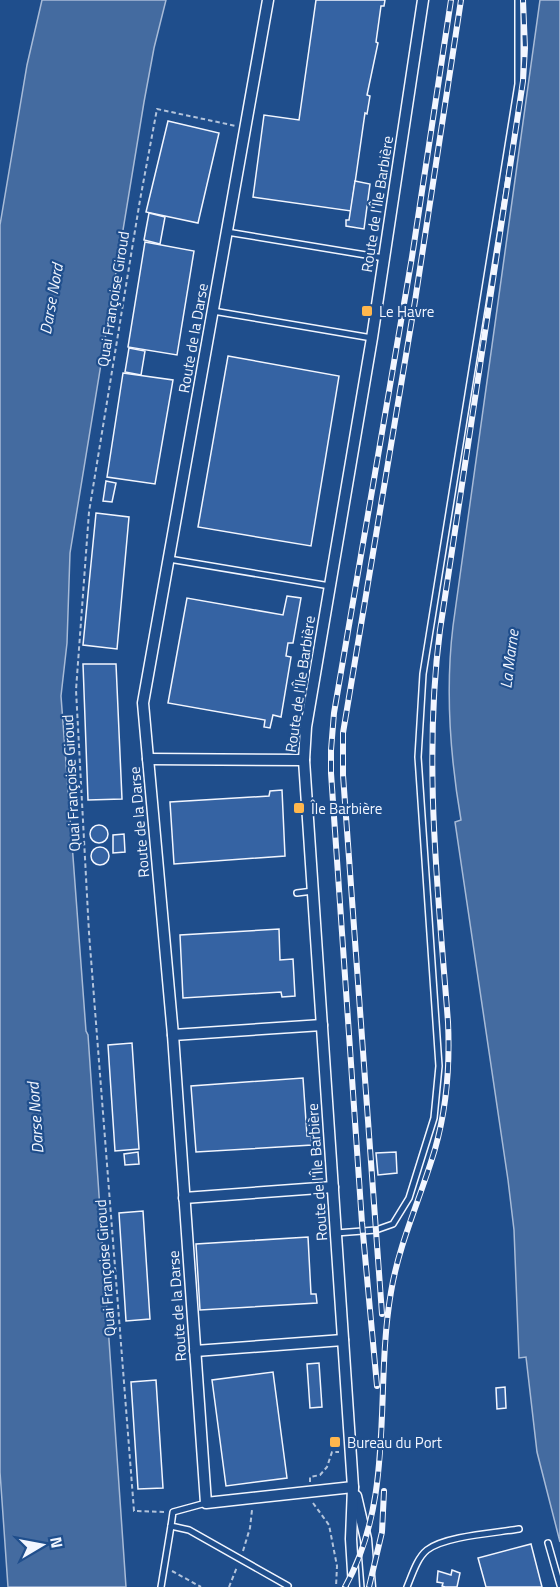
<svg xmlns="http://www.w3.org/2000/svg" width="560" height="1587" font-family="'Titillium Web',sans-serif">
<rect width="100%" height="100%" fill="#1f4e8c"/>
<g fill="#446ba0" stroke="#a8bbd7" stroke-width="1.5">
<path d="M42 0H166L154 48 144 102 70 553 67 643 61 696 86 1031 88 1035 126 1587H8L0 1472V225L27 65Z"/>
<path d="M540 0H560V1542L537 1452 526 1357 519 1358 514 1230 508 1180 455 822 461 820C450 756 445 692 453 626Z"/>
</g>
<g fill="#3563a3" stroke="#f2f6ff" stroke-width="1.5">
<path d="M316 0H385L384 6H381L376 42 378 43 367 95 370 96 367 114 365 113 351 211 253 197 264 115 299 120Z"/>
<path d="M168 121 219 133 198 223 146 212Z"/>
<path d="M355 181 370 184 364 229 346 226V220H349Z"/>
<path d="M149 213 165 217 160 244 144 240Z"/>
<path d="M145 242 194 251 177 355 128 347Z"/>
<path d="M129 348 145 351 141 375 125 372Z"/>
<path d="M228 356 339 376 311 546 198 527Z"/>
<path d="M123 373 173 380 155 484 107 477Z"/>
<path d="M106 481 116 483 112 502 103 501Z"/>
<path d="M96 513 129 517 117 649 83 645Z"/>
<path d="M287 596 301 598 293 643H288L286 656 291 657 281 717 273 715 270 728 264 727 265 720 168 703 187 598 283 615Z"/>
<path d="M83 664H116L122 799 88 800Z"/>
<path d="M282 790 285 856 174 864 170 802 269 796 270 791Z"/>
<circle cx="99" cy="834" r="9"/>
<path d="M124 834 125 852 113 853V835Z"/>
<circle cx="100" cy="856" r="9"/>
<path d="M279 929 280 960 293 959 295 996 282 997 281 992 183 998 180 935Z"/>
<path d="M132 1043 139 1149 115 1151 108 1045Z"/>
<path d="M303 1078 307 1136H311L312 1145 196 1152 191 1086Z"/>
<path d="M138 1152 139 1164 125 1165 124 1154Z"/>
<path d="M396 1152 397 1173 378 1175 376 1153Z"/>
<path d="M143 1211 150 1319 126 1321 119 1213Z"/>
<path d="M308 1237 311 1294H316L317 1303 200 1310 196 1244Z"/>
<path d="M319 1363 322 1407 310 1408 307 1364Z"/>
<path d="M273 1372 287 1478 226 1486 212 1380Z"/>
<path d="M156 1380 163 1488 138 1489 131 1382Z"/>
<path d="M505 1387 506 1408 497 1409 496 1388Z"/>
<path d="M531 1544 542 1587H486L478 1558Z"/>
<path d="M452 1570 460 1573 457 1587H445L442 1586 443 1583 437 1582 438 1571 451 1575Z"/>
</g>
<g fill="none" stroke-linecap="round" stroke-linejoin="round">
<defs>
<g id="service">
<path d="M227 232 384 258"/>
<path d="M213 311 372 338"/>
<path d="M169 559 330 586"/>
<path d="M297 893 313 891"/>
<path d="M336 1233 376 1230 393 1224 409 1198 434 1118 439 1066 418 757 423 674 518 84V0"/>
<path d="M206 1503 173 1512 171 1526 189 1530 288 1586"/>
<path d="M548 1543 560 1585"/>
<path d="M161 1587 171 1526"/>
<path d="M407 1587C412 1575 417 1558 427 1550 445 1536 495 1533 519 1529"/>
</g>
<g id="minor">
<path d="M268 0 143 703 173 1035 206 1503 353 1487"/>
<path d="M148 759 304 760"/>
<path d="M173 1035 322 1025"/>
<path d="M184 1198 333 1187"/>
<path d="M195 1351 343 1340"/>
<path d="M356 1496 366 1539 370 1587"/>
<path d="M354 1587 351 1539 353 1487 304 760 306 727 372 338 423 0"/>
</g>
</defs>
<use href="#service" stroke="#f2f6ff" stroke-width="8"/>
<use href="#minor" stroke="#f2f6ff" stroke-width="13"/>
<g stroke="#b3c4dc" stroke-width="2" stroke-dasharray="4.5 3" stroke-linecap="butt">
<path d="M310 1482V1477L320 1475 327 1467 332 1452H339"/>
<path d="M313 1503 329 1525 337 1566 336 1587"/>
<path d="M164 1512 134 1511 89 933 76 690 89 512 140 200 157 109 236 126"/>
<path d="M243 1551 250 1528 252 1510"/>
<path d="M172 1571 201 1587"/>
<path d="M229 1587 237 1567"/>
</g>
<use href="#service" stroke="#1f4e8c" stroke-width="5"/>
<use href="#minor" stroke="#1f4e8c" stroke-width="10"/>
<defs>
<g id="rail">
<path d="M382 1314 343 775V733L415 301 461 0"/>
<path d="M377 1386 362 1223 331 773V750L334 713 412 257 451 0"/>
<path d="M345 1587C396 1496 374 1391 391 1292 399 1243 421 1197 435 1149 447 1107 450 1065 448 1022 438 891 423 761 440 630L523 81 525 48 523 0"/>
<path d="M369 1587 382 1532 384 1491"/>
</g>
</defs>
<use href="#rail" stroke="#f2f6ff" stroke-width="6"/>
<use href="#rail" stroke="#1f4e8c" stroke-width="4" stroke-dasharray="11" stroke-linecap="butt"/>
</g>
<g fill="#ffb74d" stroke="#1f4e8c" stroke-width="2">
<rect x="361" y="305" width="12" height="12" rx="3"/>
<rect x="293" y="802" width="12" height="12" rx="3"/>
<rect x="329" y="1436" width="12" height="12" rx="3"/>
</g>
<g text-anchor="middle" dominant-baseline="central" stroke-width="4.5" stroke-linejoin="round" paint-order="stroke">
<g font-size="15" fill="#f2f6ff" stroke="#1f4e8c">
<text transform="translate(377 204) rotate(-81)">Route de l'Île Barbière</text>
<text transform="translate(113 299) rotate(-81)">Quai Françoise Giroud</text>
<text transform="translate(193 338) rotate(-80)">Route de la Darse</text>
<text transform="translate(300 684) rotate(-82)">Route de l'Île Barbière</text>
<text transform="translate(71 783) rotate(-93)">Quai Françoise Giroud</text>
<text transform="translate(139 822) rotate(-95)">Route de la Darse</text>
<text transform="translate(317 1172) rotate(-94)">Route de l'Île Barbière</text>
<text transform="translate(105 1268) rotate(-94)">Quai Françoise Giroud</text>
<text transform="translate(177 1306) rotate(-94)">Route de la Darse</text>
</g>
<g font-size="15" fill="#f2f6ff" stroke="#1f4e8c" text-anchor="start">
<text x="379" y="311">Le Havre</text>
<text x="311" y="808">Île Barbière</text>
<text x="347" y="1442">Bureau du Port</text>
</g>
<g font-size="16" font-style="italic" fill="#f2f6ff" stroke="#1f4e8c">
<text transform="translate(51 299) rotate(-80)">Darse Nord</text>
<text transform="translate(509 659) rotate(-83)">La Marne</text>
<text transform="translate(35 1118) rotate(-94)">Darse Nord</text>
</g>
</g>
<g transform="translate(42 1545) rotate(80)" stroke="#1f4e8c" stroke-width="4.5" paint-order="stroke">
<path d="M0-4.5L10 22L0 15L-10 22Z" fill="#f2f6ff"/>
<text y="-9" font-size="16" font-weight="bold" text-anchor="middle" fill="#f2f6ff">N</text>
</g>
</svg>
